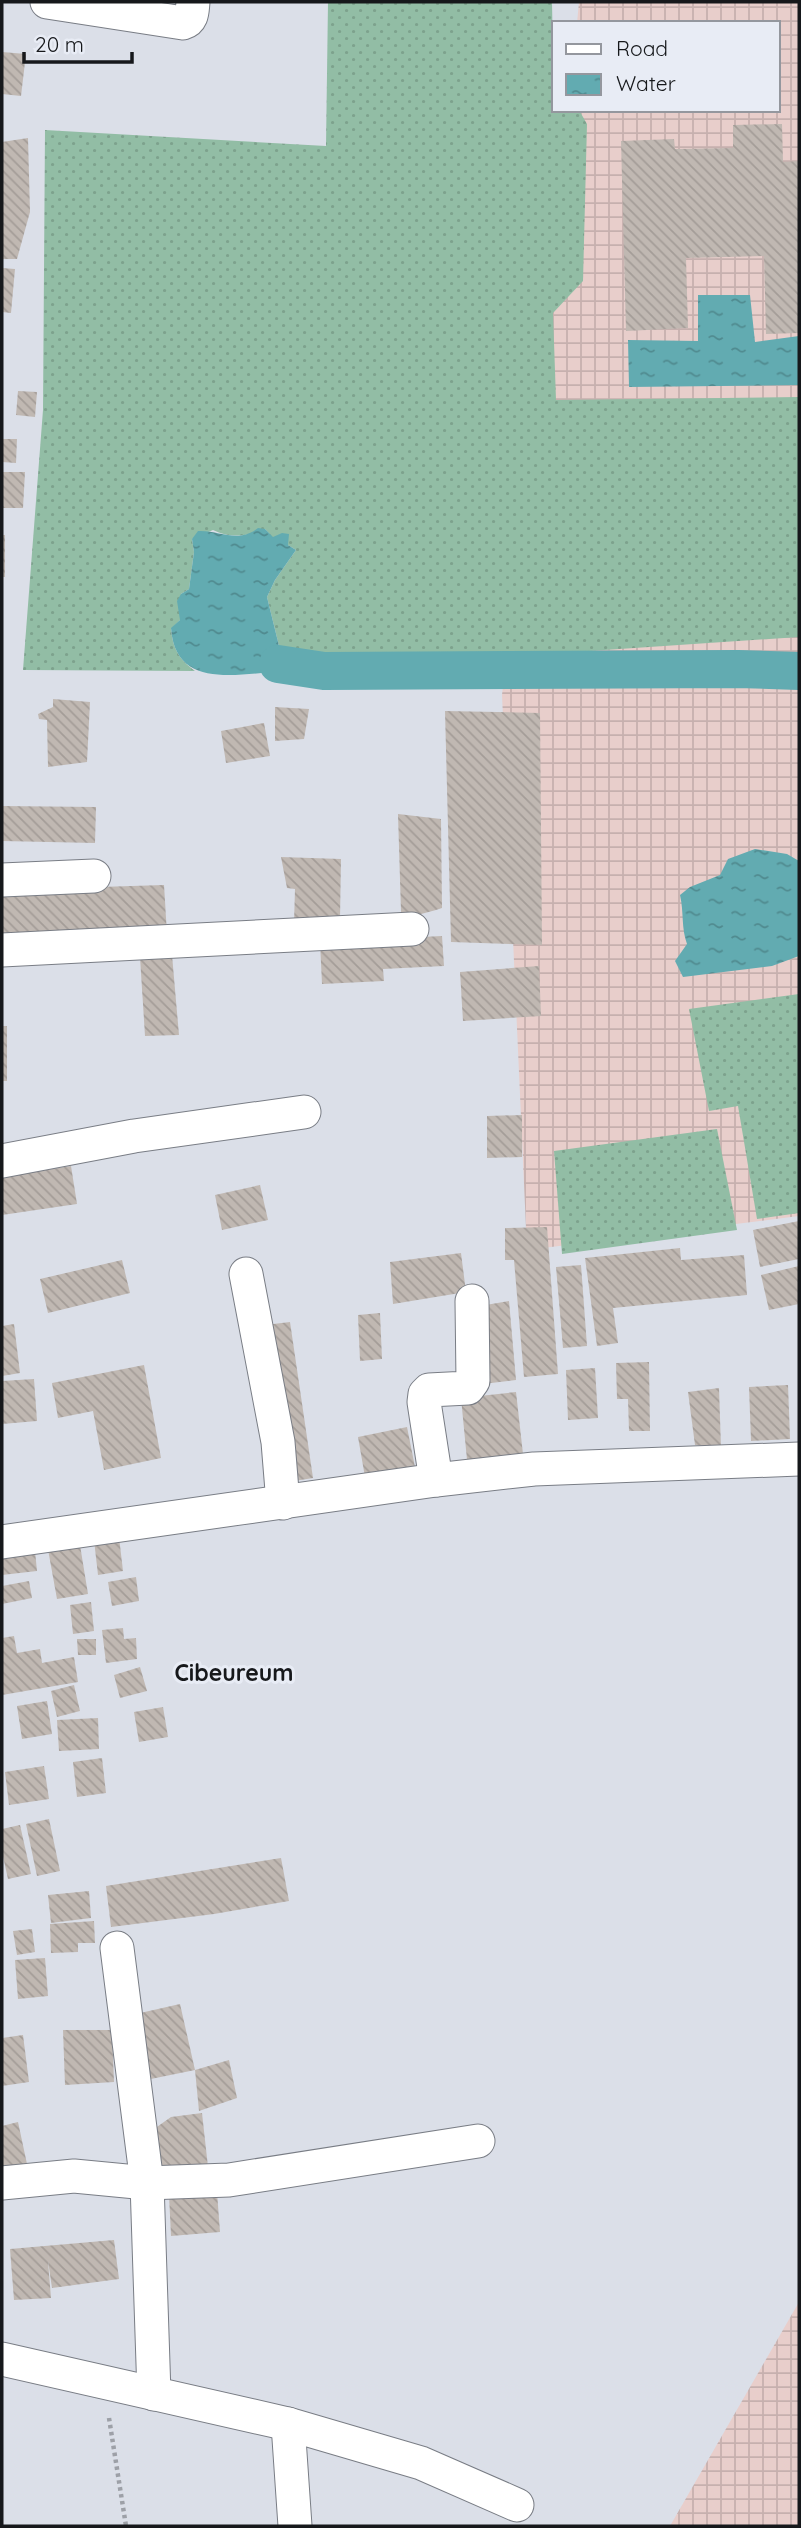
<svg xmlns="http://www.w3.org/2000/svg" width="801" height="2528" font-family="Quicksand,sans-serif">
<defs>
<pattern id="industrial-grid" width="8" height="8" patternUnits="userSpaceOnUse" patternTransform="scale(1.75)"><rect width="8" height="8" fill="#e8cecb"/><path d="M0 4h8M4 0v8" fill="none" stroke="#c6b0ae"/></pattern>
<pattern id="grass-dots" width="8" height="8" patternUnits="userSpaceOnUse" patternTransform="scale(1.75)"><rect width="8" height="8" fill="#92bda5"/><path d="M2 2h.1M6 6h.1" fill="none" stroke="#7da28d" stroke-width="1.8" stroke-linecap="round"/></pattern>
<pattern id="water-ripples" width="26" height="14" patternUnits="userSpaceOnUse" patternTransform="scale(1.75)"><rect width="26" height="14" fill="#62abb1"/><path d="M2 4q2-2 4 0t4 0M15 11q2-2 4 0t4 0" fill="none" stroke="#508a8f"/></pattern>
<pattern id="building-back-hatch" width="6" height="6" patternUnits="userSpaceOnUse" patternTransform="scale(1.75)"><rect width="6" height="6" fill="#c0b8b2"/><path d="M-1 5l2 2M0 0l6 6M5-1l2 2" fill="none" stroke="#a49d98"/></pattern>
</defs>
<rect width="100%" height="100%" fill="#dbdfe8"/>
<g fill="url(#industrial-grid)">
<path d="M579 2H799V1216L527 1250 502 695 567 110H778V23H577Z"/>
<path d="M799 2302V2526H670Z"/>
</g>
<g fill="url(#grass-dots)">
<path d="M328 2H552L554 110H579L587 124 583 281 553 313 556 400 799 397V637L575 652 278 664 282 658 267 597 275 580 296 550 288 545 281 534 273 538 265 529C247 536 231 539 213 530L192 539 194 552 189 589 181 594 180 620 171 629C173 649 179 659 195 671L23 670 43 410 45 130 326 146Z"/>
<path d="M799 994V1213L757 1219 738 1106 709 1111 689 1009Z"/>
<path d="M717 1129 737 1230 562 1254 554 1151Z"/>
</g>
<g fill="url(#water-ripples)">
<path d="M698 295H750L755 342 799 336V385L629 387 628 340 698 341Z"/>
<path d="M258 528 265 529 273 537 282 533 289 534 288 545 296 550 275 580 267 597 282 658 274 672C231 675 175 687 171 628L180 620 177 601 181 594 189 589 194 552 192 539 198 531C221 530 237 544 258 528Z"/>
<path d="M755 849 787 854 799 861V956L772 966 683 977 675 961 687 944C681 928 684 912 680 895L690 887 720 875 728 859Z"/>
</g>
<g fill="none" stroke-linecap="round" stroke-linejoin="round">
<path stroke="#62abb1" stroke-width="38" d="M278 664 324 671 738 669 799 671"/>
</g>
<g fill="url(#building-back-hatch)">
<path d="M2 52 26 54 21 96 2 94Z"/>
<path d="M782 124 783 162 799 161V333L766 334 764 256 686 258 688 328 626 331 621 141 674 139 675 149 733 148V125Z"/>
<path d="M28 138 30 212 17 259H2V142Z"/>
<path d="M2 268 15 269 11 313 2 312Z"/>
<path d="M18 391 37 392 35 417 16 415Z"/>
<path d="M2 439H17L16 463 2 462Z"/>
<path d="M2 472H25L23 508H2Z"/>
<rect x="2" y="535" width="3" height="42"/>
<path d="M53 699 90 702 87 762 48 767 47 720 39 719 38 714 53 707Z"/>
<path d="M275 707 309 709 304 739 275 741Z"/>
<path d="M445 711 540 713 542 945 451 942Z"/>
<path d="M264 723 270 756 226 763 221 731Z"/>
<path d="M2 806 96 807 95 843 2 841Z"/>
<path d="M398 814 441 819 442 908 436 910 410 917 401 912Z"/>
<path d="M281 857 341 859 340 919 294 923 295 889 287 888Z"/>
<path d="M164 885 167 934 2 941V890Z"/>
<path d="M442 936 444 966 383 969 384 981 322 984 320 942Z"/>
<path d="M172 955 179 1035 145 1036 140 957Z"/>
<path d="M539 966 541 1016 463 1021 460 972Z"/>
<rect x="2" y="1026" width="5" height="55"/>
<path d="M522 1115V1157L487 1158V1116Z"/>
<path d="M71 1166 77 1204 2 1215V1177Z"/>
<path d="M260 1185 268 1220 222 1230 215 1195Z"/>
<path d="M799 1221V1259L760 1267 753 1230Z"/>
<path d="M547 1227 558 1374 524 1377 514 1260H505V1228Z"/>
<path d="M680 1248 681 1260 744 1255 747 1295 613 1308 618 1343 597 1346 585 1258Z"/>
<path d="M461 1253 466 1292 393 1304 390 1262Z"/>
<path d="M122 1260 130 1293 48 1313 40 1279Z"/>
<path d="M581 1265 587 1346 563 1348 556 1267Z"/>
<path d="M799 1266V1304L769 1310 761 1275Z"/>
<path d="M509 1301 516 1380 483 1384 480 1306Z"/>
<path d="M380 1313 382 1359 360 1361 358 1315Z"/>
<path d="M290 1322 313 1478 288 1482 265 1325Z"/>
<path d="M14 1324 20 1373 2 1376V1326Z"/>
<path d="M649 1362 650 1431H629L628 1399H617L616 1363Z"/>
<path d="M144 1365 161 1458 104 1470 93 1411 58 1418 52 1383Z"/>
<path d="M595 1368 598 1418 568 1420 566 1370Z"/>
<path d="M34 1379 37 1421 2 1424V1381Z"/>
<path d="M788 1385 790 1439 751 1441 749 1387Z"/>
<path d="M719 1388 721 1448 695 1445 688 1392Z"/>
<path d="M516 1392 524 1463 468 1470 461 1398Z"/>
<path d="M407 1427 415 1467 365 1477 358 1437Z"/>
<path d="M119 1537 123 1571 98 1575 94 1540Z"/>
<path d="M79 1539 88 1594 57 1599 47 1544Z"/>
<path d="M34 1541 37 1571 2 1575V1545Z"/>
<path d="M136 1577 139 1601 112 1606 108 1582Z"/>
<path d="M29 1581 32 1598 2 1604V1586Z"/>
<path d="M91 1602 94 1631 73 1634 70 1605Z"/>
<path d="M123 1628 124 1639 136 1638 137 1659 106 1663 102 1630Z"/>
<path d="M14 1636 17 1653 40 1649 42 1663 74 1657 78 1682 2 1695V1638Z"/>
<path d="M77 1639H96V1655H78Z"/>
<path d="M140 1667 147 1691 120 1698 114 1675Z"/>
<path d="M74 1685 80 1711 57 1717 51 1691Z"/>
<path d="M47 1701 52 1734 22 1739 17 1706Z"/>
<path d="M163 1707 168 1737 139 1742 134 1712Z"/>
<path d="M98 1718 99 1749 59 1751 57 1720Z"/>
<path d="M102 1758 106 1793 77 1797 73 1762Z"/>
<path d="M44 1766 49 1799 9 1805 5 1772Z"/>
<path d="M49 1819 60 1871 37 1876 26 1824Z"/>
<path d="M20 1825 31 1874 8 1879 2 1852V1829Z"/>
<path d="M281 1858 289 1901 214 1914 111 1927 106 1886Z"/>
<path d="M89 1891 91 1918 51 1923 48 1895Z"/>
<path d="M94 1921 95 1943H78V1952L51 1953 50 1924Z"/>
<path d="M32 1929 35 1952 17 1955 13 1931Z"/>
<path d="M45 1958 48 1996 18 1999 15 1960Z"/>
<path d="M180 2004 195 2070 141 2081 127 2016Z"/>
<path d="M63 2030H112L114 2082 65 2085Z"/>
<path d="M23 2035 29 2082 2 2086V2038Z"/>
<path d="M229 2060 237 2098 199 2111 195 2070Z"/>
<path d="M202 2113 208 2167 158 2172 154 2129 171 2117Z"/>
<path d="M18 2122 27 2164 2 2169V2126Z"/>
<path d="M217 2192 220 2232 171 2236 169 2195Z"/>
<path d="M114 2240 119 2279 52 2288 48 2261 51 2298 14 2300 10 2249Z"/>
</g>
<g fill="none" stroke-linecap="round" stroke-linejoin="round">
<defs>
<g id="minor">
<path d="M47 2 183 23C193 20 192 11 193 2"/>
<path d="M2 880 94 876"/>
<path d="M2 950 412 929"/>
<path d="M2 1161 134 1136 304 1112"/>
<path d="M246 1274 278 1442 283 1503"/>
<path d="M436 1480 424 1402 425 1394 429 1390 468 1388 473 1381 472 1301"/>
<path d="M2 1542 436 1480 534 1469 799 1459"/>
<path d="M117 1948 147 2183 154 2394"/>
<path d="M2 2183 74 2176 147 2183 229 2180 478 2141"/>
<path d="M2 2359 288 2424 421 2463 517 2505"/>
<path d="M288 2424 295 2526"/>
</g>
</defs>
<use href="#minor" stroke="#797d85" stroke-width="35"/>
<path stroke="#9da0a7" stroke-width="4.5" stroke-dasharray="3.5 3.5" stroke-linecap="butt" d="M109 2418 126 2526"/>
<use href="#minor" stroke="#fff" stroke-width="33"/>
</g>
<g text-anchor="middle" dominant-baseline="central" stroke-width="6" stroke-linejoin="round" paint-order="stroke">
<g font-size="23" font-weight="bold" fill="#16181b" stroke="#e8ecf5">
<text x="234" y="1672">Cibeureum</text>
</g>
</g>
<rect width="801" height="2528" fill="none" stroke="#16181b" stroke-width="7"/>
<rect x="552" y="21" width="228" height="91" fill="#e8ecf5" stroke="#94979e" stroke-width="2"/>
<rect x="566" y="44" width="35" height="10" fill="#ffffff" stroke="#94979e" stroke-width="2"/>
<text x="616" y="56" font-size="21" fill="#16181b">Road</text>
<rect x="566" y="74" width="35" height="21" fill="url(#water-ripples)" stroke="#94979e" stroke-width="2"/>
<text x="616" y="91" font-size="21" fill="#16181b">Water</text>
<path d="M24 52v10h108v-10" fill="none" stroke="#16181b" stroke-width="3.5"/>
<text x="35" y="52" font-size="21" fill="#16181b" stroke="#e8ecf5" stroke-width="5" paint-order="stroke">20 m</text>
</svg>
